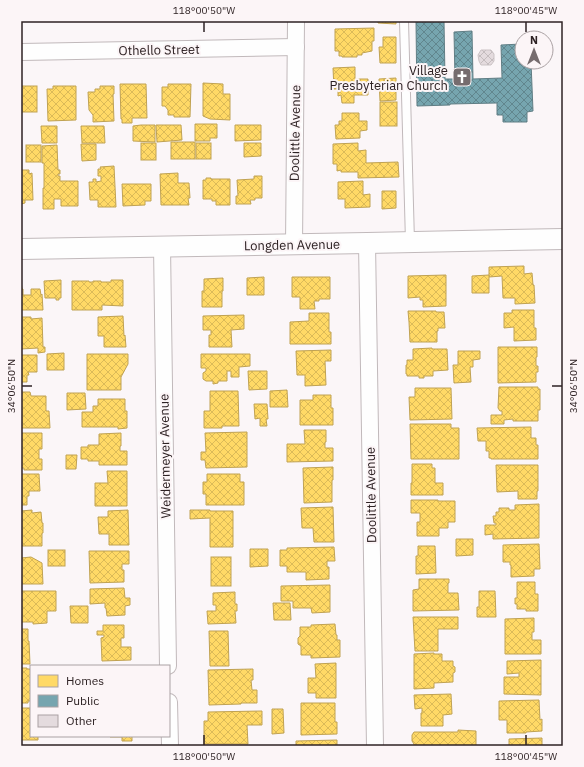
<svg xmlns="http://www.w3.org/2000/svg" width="584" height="767" font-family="'IBM Plex Sans',sans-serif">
<defs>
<pattern id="homes-cross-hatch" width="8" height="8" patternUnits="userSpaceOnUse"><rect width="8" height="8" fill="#ffd966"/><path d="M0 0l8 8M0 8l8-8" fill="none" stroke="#dbba58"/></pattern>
<pattern id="public-cross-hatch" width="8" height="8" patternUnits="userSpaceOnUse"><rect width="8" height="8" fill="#76a5af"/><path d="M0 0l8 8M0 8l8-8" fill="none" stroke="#61868e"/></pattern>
<pattern id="building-cross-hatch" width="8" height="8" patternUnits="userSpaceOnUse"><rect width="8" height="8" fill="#e4dbde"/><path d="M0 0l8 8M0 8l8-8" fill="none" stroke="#c4bcbe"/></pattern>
</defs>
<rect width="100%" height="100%" fill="#fbf6f8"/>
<g fill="url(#homes-cross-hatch)" stroke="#c0a252">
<path d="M378 21H396V24L378 23Z"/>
<path d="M374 28V41H372V51L362 53V55H357V57H342V56H339V51H335V29Z"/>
<path d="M383 37H396V63H380L379 47H383Z"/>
<path d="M355 67V79H368V95H354V103H342L341 95 338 96V89H334L333 68Z"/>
<path d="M396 78V100L380 101 379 79Z"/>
<path d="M203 83 223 84V94H230V120L210 119 203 116Z"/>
<path d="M120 84H146L147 118H132V123H122V119H121Z"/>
<path d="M168 84H191L190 117H174V115H168V110L165 106H162V87H168Z"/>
<rect x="21" y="86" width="16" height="26"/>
<path d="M53 86H76V120L48 121 47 89H53Z"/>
<path d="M100 86H114V94H113L114 121 93 122V115L89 110 88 92H95V89H100Z"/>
<rect x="380" y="102" width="17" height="24"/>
<path d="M342 113H359V121H367V130L360 131V138L336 139 335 125H339V121H342Z"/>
<path d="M195 124H217V138H210V141H195Z"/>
<path d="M141 125H155V142L133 141V126Z"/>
<path d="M156 125H181L182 140 157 142Z"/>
<path d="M235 125H261V140L235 141Z"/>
<path d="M41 126H57V143H42Z"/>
<path d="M81 126H104L105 143H82Z"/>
<rect x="171" y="142" width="24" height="17"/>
<rect x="141" y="143" width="15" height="17"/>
<rect x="196" y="143" width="15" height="16"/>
<path d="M244 143H261V156L244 157Z"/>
<path d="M358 143V151L366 150V163L398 162 399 177 358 178V172H341V170L337 171V164H333V144Z"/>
<path d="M81 144H96V160L82 161Z"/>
<rect x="26" y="145" width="15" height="17"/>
<path d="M57 145 58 170H60V174H58V176H60V181H78V206H61V199H54V209H43V188H44V163H42V146Z"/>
<path d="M114 166 116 207H98V200H90L89 182H93V179H96V182L101 181V176H98V169H101L100 167Z"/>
<path d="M21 170H29V174L32 173 33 200H25V203L21 204Z"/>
<path d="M178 173V183H189L190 198H188L189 205H161L160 174Z"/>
<path d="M254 176H262V198H255V200H250L251 204H236V196H238L237 180 254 179Z"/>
<path d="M206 178H211V179H230V205H216V201H212V199H203V180H206Z"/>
<path d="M363 181V195L370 194V207L345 208V199H338V182Z"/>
<path d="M122 184H151V201H145V205L123 206Z"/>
<path d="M382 191H396V208L382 209Z"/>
<path d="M524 266V274L532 273 533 285H534L535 303 515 304V298H503L502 276 489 277V267Z"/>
<path d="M446 275V306L423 307V300H420V297L408 298V276Z"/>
<path d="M489 275V293H472V276Z"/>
<path d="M264 277V295H247V278Z"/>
<path d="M292 277H330V299H319V301H314L315 309H300V297H292Z"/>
<path d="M223 278V291H222V307H202V291H204V279Z"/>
<path d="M61 280V298H59V300H56V298H45L44 281Z"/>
<path d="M111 280H123V306L102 305V310H72V281H89V282H93V281H101V282H111Z"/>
<path d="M21 281 22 289H23V295H31V289H40L41 295 42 294 43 310H21Z"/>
<path d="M512 310H534V328H536V340L514 341V327L504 328V313H512Z"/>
<path d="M408 311H436V312H444L445 328H438V331H437V342H410L409 322Z"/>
<path d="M309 313H329V332H331V344H290V322L309 321Z"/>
<path d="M244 315V329L231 330 232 347H209V335H211V330H203V316Z"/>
<path d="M123 316 124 336 125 335 126 347H104V336H98V317Z"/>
<path d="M21 317H31V319L42 318 43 347H45V352L38 353V348L21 349Z"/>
<path d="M498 347H537V357H536V366H538V372H536V382L498 383Z"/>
<path d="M432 348V349H447L448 370 433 371V376H424V378H419V376H407V374H406V365H407V360H413V349Z"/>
<path d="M331 350V361H325L326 385 305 386V375H297L296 351Z"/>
<path d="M458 351H480V359L473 360V367H470L471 382 454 383 453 365H458Z"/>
<path d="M64 353V370H47V354Z"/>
<path d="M87 354H128V364L121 377V390H87Z"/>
<path d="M201 354H250V366L239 367V377H231V371H227V381H218V383L213 384V381H206L203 379V373L206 371V368H201Z"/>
<path d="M21 355H37V372H28L29 375H27V382H21Z"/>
<path d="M248 371H267V389L249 390Z"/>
<path d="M499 387H538V389H540V410H538V421H513V419L504 420V424H491V415H502V411H500L498 408Z"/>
<path d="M415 388H451L452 419 410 420 409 397H415Z"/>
<path d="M287 390 288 407H270V391Z"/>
<path d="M210 391H238L239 426H222V428H204V411H210Z"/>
<path d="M21 392H30L31 396H46V411H49L50 428H21Z"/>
<path d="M67 393H85L86 409 67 410Z"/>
<path d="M313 395H331V408H333V425H300V400H313Z"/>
<path d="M98 399H125V411H127V428L118 429V427H82V412H93V406H98Z"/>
<path d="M254 404H267L268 419H266L267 426H260V418L255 419Z"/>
<path d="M410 424H451V428H459V459H411Z"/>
<path d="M531 427V438H536V445H538V459H491V458H489V451H486V441H478L477 428Z"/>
<path d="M304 430H326V442H325V448H333V461L287 462V444H305Z"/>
<path d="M247 432V467L206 468 205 460H201V452H206L205 433Z"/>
<path d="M21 433H42V449H39V459H42V470H24V468H21Z"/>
<path d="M121 433V446H120V451H127V465H99V461H88V459H81V447H88V445H99V434Z"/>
<path d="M66 455H77L76 469H66Z"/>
<path d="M412 464H432V468H435V483H443V495H411V483H412Z"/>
<path d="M496 465H538V491H537V499H518V491L497 492Z"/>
<path d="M333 467V480H332V502L304 503 303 468Z"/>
<path d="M107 471H127V506H95V483H108Z"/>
<path d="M21 474H39L40 491H29V496H27V505H21Z"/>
<path d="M207 474H240V482H244V505H206V494H203V482H207Z"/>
<path d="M411 500H438V501H455V522H448V528H439V536H417V522H420V513H411Z"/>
<path d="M539 504V538L493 539V534L485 535V525H496V523H494L493 516H496V512H499V508H509V510H515V505Z"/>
<path d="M333 507 334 542H314L313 528H302L301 508Z"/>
<path d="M32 510V513L41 512 42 523H43V533H42V546H21V511Z"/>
<path d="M128 510 129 545H109V534H99L98 517H108V511Z"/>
<path d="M190 510H210V511H233V547H210V518L190 519Z"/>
<path d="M456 539H473V555L456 556Z"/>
<path d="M539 544 540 569H534V576L511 577V565H510V562H503V545Z"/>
<path d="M418 546H435L436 573 416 574V556H418Z"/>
<path d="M334 547 335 561H327V567H329V579L306 580V572H287V566H280V550H287V548Z"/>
<path d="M250 549H268V566L250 567Z"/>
<rect x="48" y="550" width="17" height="16"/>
<path d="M89 551H129V564H122V570H124V582L90 583Z"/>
<path d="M31 557 42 563 43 584H21V558Z"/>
<rect x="211" y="557" width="20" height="29"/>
<path d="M419 579H449V583H448V593H458L459 610 413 611V590L419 589Z"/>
<path d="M517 582H535V594H538V611H526V609H517V604H515V598H517Z"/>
<path d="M330 585V612L312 613 311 608H293V601H281V586Z"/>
<path d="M124 588 125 598H130V605L125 606V615L107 616 106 608H105V603L90 604V589Z"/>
<path d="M21 591H56V611H47V623L33 624V622H21Z"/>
<path d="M479 591H495L496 617H477V607H479Z"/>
<path d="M235 592V604H237V611H235L236 623 208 624 207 611H216V605H213V593Z"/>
<path d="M273 603H290L291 620H274Z"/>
<path d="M70 606H88V623H71Z"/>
<path d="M413 617H458V629H438V651H415Z"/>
<path d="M534 618V632H532V640H541V654H505V619Z"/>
<path d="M335 624 336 635H337V640H340V657L311 658V655H301V646L298 644V638L300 636V627H311V625Z"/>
<path d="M103 625H124V638H121V647H131V660L102 661 101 638 104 637V635H97V631H103Z"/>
<path d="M21 629H28V641H29L30 664H21Z"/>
<path d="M209 631H228L229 666H210Z"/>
<path d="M434 653V654H442V661H453V666L455 667V672L453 673V682L434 683V688L414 689V654Z"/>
<path d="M541 660V695L504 694V677H519V673L507 674V661Z"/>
<path d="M336 663V698H316V693H308V678H316L315 664Z"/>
<path d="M21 668H27V669H31V701H28V703H21Z"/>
<path d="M253 669V680H251L252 690H257V703H241V704L209 705 208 670Z"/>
<path d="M451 694 452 714 443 715V726H421V713H422V708L415 709 414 695Z"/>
<path d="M539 700 540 720 542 719V731L526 732V733H507V720H499V701Z"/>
<path d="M301 703H335V722H337V734L301 735Z"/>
<path d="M21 708H31V736H38V740H21Z"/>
<path d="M272 709H283L284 733 272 734Z"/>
<path d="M262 711V725H247L248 744H204V721H208V712Z"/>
<path d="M458 730 476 731V746H414V744L412 741V735L414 732H458Z"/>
<path d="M110 736H132V741H122V737H110Z"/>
<path d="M542 738V746H509V739Z"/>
<path d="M337 740V746H296V741Z"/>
</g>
<path fill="url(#public-cross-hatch)" stroke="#607e85" d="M416 21H444L445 79H455L454 32 472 31 473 79 502 78 501 45 522 44V62H531L533 111 527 112V122H503V115H497V103L450 104V105L417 106Z"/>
<path fill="url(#building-cross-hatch)" stroke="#cbc3c5" d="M481 50H491L494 54V61L491 65H481L479 61 478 55Z"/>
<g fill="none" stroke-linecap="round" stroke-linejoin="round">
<defs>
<path id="service" d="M404 21 410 242"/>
<g id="minor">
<path d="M21 52 296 47"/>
<path d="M367 243 375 746"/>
<path d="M294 245 296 21"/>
<path d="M162 246 168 666"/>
<path d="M169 702 170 746"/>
</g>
<path id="tertiary" d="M21 249 367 243 563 239"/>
</defs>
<use href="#service" stroke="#c1b9bb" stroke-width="10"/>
<use href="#minor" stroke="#c1b9bb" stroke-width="18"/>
<use href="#tertiary" stroke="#c1b9bb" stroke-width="22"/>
<use href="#service" stroke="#fefefe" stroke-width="8"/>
<use href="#minor" stroke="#fefefe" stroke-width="16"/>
<use href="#tertiary" stroke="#fefefe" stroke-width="20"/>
</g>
<path fill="none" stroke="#2e2224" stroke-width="1.5" d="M204 22V32M526 22V32M22 386H32M552 386H562M204 735V745M526 735V745"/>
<defs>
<symbol id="church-square" viewBox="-11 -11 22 22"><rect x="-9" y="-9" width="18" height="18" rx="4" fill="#766c6e" stroke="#fcf5f7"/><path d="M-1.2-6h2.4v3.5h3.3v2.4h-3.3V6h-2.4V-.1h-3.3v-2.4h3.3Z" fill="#fff"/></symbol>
</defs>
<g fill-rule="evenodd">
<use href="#church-square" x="451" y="66" width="22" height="22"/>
</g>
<g text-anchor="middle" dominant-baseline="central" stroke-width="4" stroke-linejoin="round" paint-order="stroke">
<g font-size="13" fill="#2e2224" stroke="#fcf5f7">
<text transform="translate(159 50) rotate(-1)">Othello Street</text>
<text transform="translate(295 133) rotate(-89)">Doolittle Avenue</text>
<text transform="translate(292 245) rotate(-1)">Longden Avenue</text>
<text transform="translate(165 456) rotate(-91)">Weidermeyer Avenue</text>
<text transform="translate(371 495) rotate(-91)">Doolittle Avenue</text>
</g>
<g font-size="13" fill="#2e2224" stroke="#fcf5f7" text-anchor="end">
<text x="448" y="70">Village<tspan x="448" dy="15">Presbyterian Church</tspan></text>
</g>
</g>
<rect width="584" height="767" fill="none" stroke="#fcf5f7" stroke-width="44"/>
<rect x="30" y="665" width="140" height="72" fill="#fcf5f7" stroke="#aaa1a3"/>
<rect x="38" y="675" width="20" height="12" fill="#ffd966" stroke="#aaa1a3"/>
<text x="66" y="685" font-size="12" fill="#2e2224">Homes</text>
<rect x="38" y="695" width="20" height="12" fill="#76a5af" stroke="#aaa1a3"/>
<text x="66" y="705" font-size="12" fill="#2e2224">Public</text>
<rect x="38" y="715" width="20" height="12" fill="#e4dbde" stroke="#aaa1a3"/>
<text x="66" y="725" font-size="12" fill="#2e2224">Other</text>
<g transform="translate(534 50)"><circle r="19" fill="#fcf5f7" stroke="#aaa1a3"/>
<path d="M0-3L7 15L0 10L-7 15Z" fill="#766c6e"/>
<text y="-6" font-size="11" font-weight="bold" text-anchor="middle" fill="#2e2224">N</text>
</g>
<rect x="22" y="22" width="540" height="723" fill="none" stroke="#2e2224" stroke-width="1.5"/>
<g font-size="10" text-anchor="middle" fill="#2e2224">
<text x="204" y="14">118°00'50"W</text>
<text x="526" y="14">118°00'45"W</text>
<text transform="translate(11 386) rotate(-90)" y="4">34°06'50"N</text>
<text transform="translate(573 386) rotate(-90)" y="4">34°06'50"N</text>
<text x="204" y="760">118°00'50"W</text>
<text x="526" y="760">118°00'45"W</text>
</g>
</svg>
